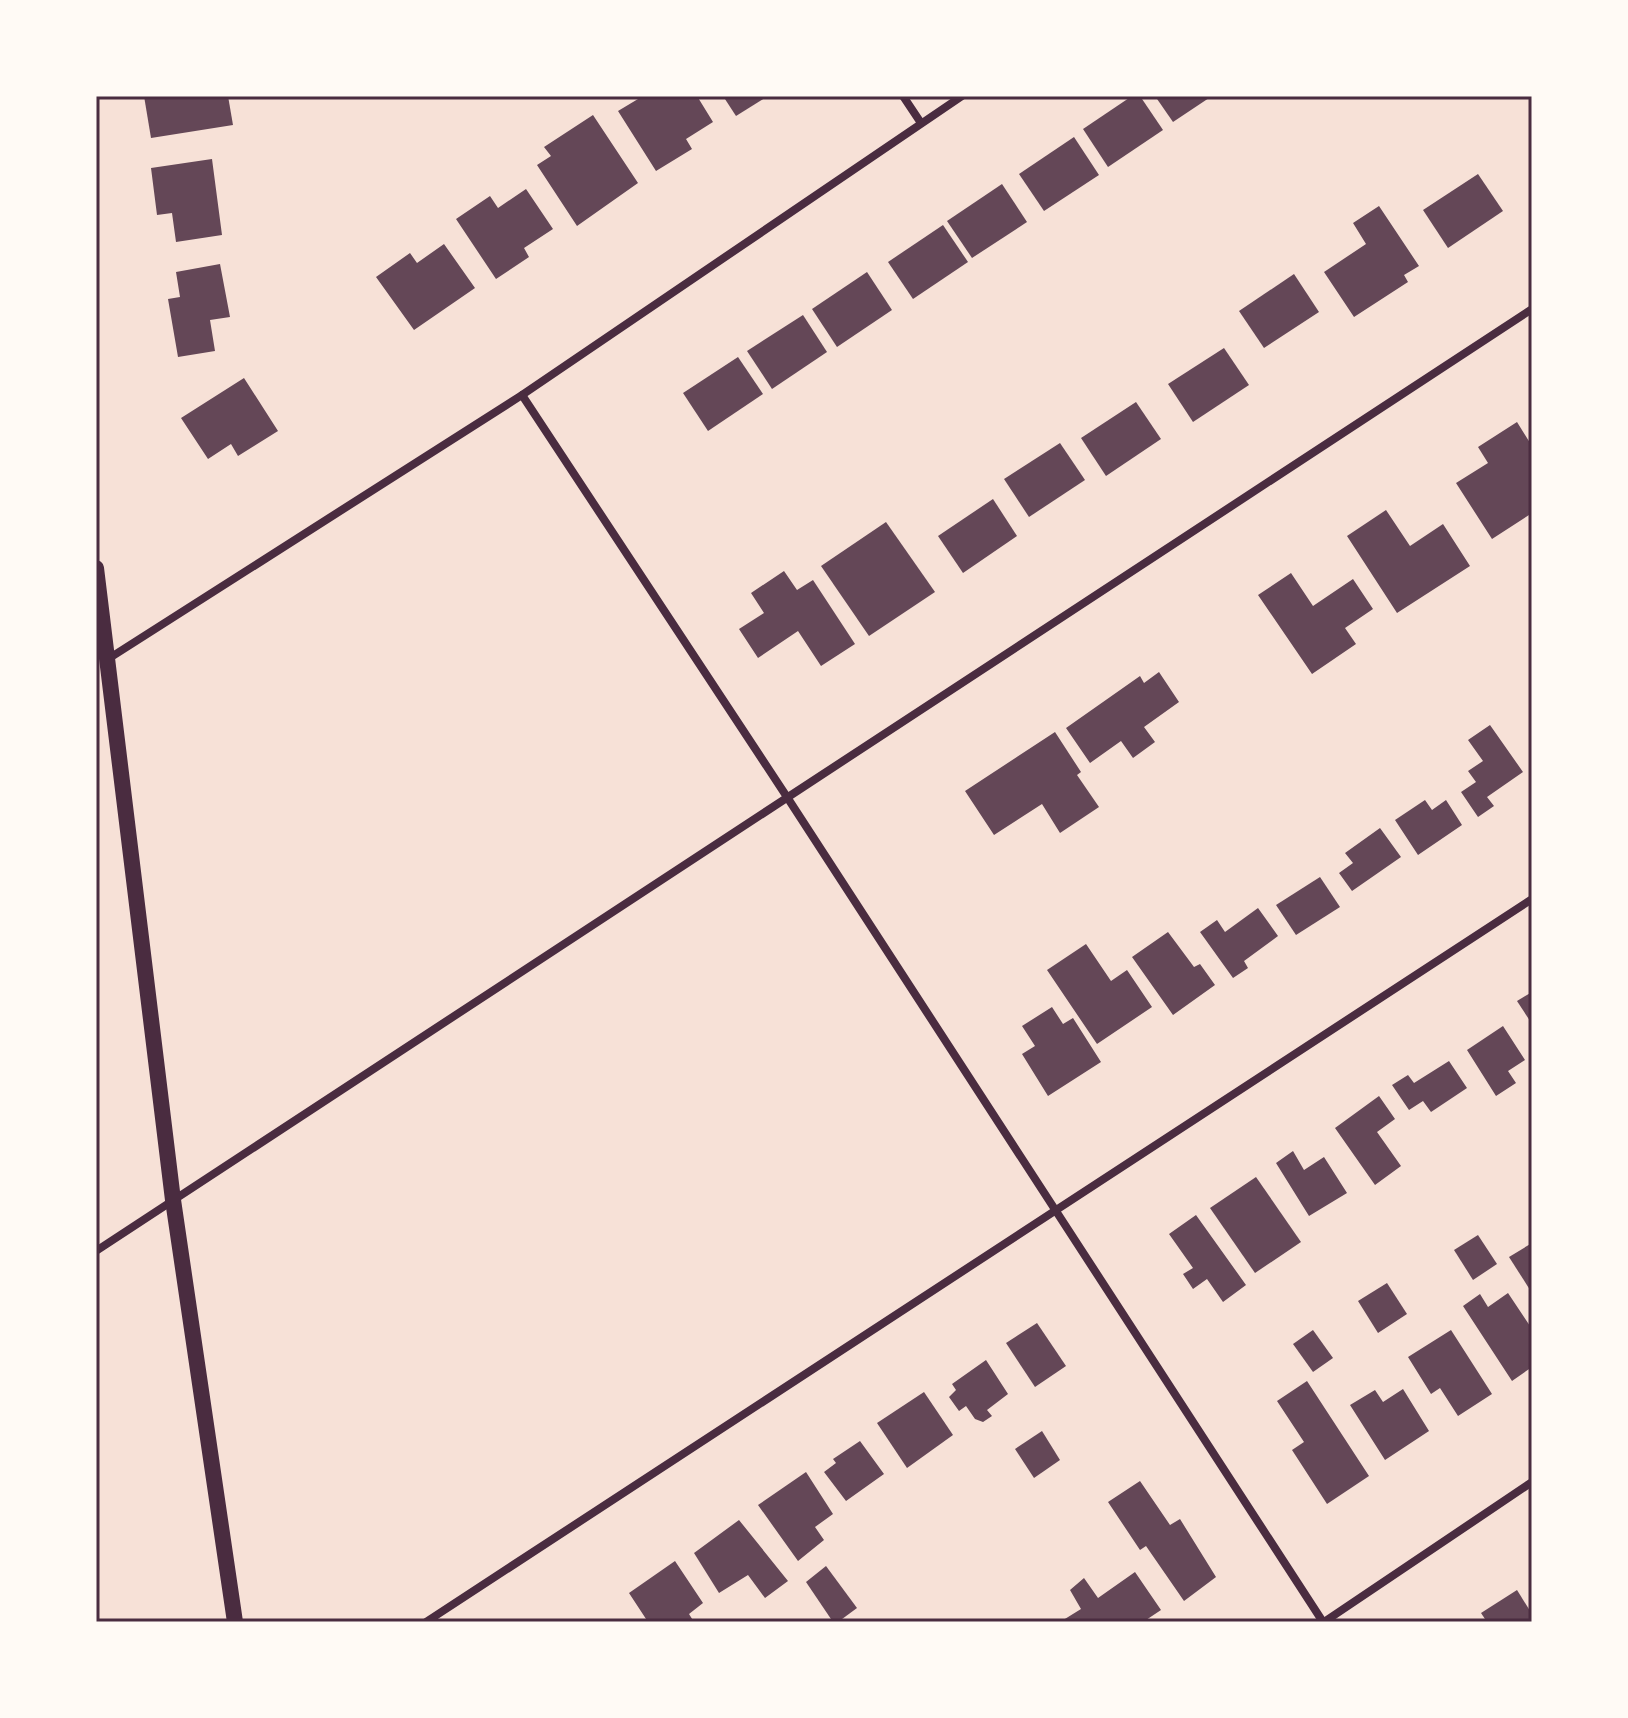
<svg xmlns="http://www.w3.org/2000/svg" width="1628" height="1718" font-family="'Roboto Condensed',sans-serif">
<rect width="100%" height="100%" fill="#f7e1d7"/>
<g fill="#644757">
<path d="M144 96H228L233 125 151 138Z"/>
<path d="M643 96H697L713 122 686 139 692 149 656 171 618 111Z"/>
<path d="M723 96H768L736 116Z"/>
<path d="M1132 96H1140L1163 130 1108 167 1083 129Z"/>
<path d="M1155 96H1212L1173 122Z"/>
<path d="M593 115 638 183 577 226 537 165 551 156 544 147Z"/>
<path d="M1074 137 1099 175 1044 211 1019 174Z"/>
<path d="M212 159 222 235 176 242 172 213 157 215 151 168Z"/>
<path d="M1478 174 1503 211 1448 248 1423 210Z"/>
<path d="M1002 184 1027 222 972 258 947 221Z"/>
<path d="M526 189 553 229 524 248 529 257 496 279 456 219 490 196 498 208Z"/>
<path d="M1379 206 1419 266 1404 275 1408 282 1354 317 1324 272 1366 244 1353 223Z"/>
<path d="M943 225 968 262 913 299 888 262Z"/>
<path d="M444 244 475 288 414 330 376 277 410 253 417 263Z"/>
<path d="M220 264 230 317 210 320 215 351 178 357 168 299 180 297 176 272Z"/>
<path d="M867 272 892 310 837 347 812 309Z"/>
<path d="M1294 274 1319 312 1264 348 1239 311Z"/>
<path d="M803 315 827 352 772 389 747 351Z"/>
<path d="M1224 348 1249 385 1193 422 1168 384Z"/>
<path d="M738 357 763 394 708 431 683 393Z"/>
<path d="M244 378 278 431 238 456 231 444 208 459 181 418Z"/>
<path d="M1136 402 1161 439 1106 476 1081 438Z"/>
<path d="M1517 422 1532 446V513L1492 539 1456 483 1488 463 1478 447Z"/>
<path d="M1060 443 1085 480 1029 517 1004 479Z"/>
<path d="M993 499 1017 536 963 573 938 536Z"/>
<path d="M1386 510 1410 546 1443 524 1470 566 1397 613 1347 536Z"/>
<path d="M886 522 935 592 869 636 821 566Z"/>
<path d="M784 571 797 590 813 580 855 644 821 666 798 631 758 658 739 629 764 613 751 593Z"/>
<path d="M1291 573 1313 606 1353 579 1373 609 1345 628 1356 644 1312 674 1258 595Z"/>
<path d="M1159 672 1179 702 1144 727 1155 742 1133 758 1121 741 1090 763 1066 728 1140 676 1144 683Z"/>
<path d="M1490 725 1523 772 1487 797 1494 806 1478 817 1461 792 1476 782 1468 771 1483 761 1468 740Z"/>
<path d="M1055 732 1081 772 1077 775 1099 807 1060 833 1042 804 994 835 965 791Z"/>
<path d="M1425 800 1432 810 1446 800 1462 825 1418 855 1395 820Z"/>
<path d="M1380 828 1401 857 1352 891 1339 873 1353 863 1345 853Z"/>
<path d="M1320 877 1340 907 1296 935 1276 905Z"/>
<path d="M1258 908 1278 936 1244 961 1248 968 1233 978 1200 932 1217 920 1225 932Z"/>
<path d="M1168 932 1194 967 1200 964 1215 985 1173 1015 1132 957Z"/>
<path d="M1086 944 1111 981 1127 970 1152 1007 1097 1044 1047 970Z"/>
<path d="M1532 992V1024L1517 1001Z"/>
<path d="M1052 1007 1063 1024 1073 1018 1101 1062 1048 1096 1022 1054 1035 1046 1022 1026Z"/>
<path d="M1503 1026 1525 1060 1508 1071 1516 1083 1496 1096 1467 1050Z"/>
<path d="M1449 1061 1467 1088 1431 1112 1423 1101 1409 1110 1392 1085 1408 1075 1414 1083Z"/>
<path d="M1379 1096 1395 1119 1377 1132 1401 1166 1375 1185 1335 1128Z"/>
<path d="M1293 1151 1304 1170 1324 1157 1347 1193 1309 1216 1276 1163Z"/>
<path d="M1256 1177 1301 1242 1255 1273 1210 1208Z"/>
<path d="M1196 1215 1246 1285 1223 1302 1207 1279 1193 1289 1183 1274 1193 1268 1169 1234Z"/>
<path d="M1478 1235 1497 1264 1473 1280 1454 1250Z"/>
<path d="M1532 1243V1293L1509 1257Z"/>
<path d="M1387 1283 1407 1314 1378 1333 1358 1301Z"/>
<path d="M1508 1293 1532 1329V1367L1512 1381 1463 1306 1480 1294 1488 1307Z"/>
<path d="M1037 1323 1066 1366 1035 1387 1006 1343Z"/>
<path d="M1313 1330 1333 1358 1313 1372 1293 1344Z"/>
<path d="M1451 1330 1492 1394 1458 1416 1440 1388 1431 1394 1408 1357Z"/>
<path d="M986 1360 1008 1394 987 1410 992 1416 983 1422 975 1419 966 1406 959 1411 949 1397 956 1390 952 1384Z"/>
<path d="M1307 1381 1369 1476 1327 1504 1292 1450 1304 1442 1277 1401Z"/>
<path d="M1403 1389 1429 1431 1385 1460 1350 1405 1375 1390 1383 1402Z"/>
<path d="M924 1392 953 1435 907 1468 877 1423Z"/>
<path d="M1042 1431 1060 1460 1034 1478 1015 1449Z"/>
<path d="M860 1441 884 1474 846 1501 824 1472 836 1463 833 1459Z"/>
<path d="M806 1472 833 1514 815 1527 824 1540 798 1561 758 1505Z"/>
<path d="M1140 1481 1170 1525 1180 1519 1216 1577 1184 1601 1146 1546 1140 1550 1108 1502Z"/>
<path d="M739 1520 788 1581 765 1598 748 1575 719 1593 694 1553Z"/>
<path d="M675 1561 703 1603 689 1614 694 1622H648L629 1593Z"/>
<path d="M826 1566 857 1608 838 1622H833L806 1582Z"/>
<path d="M1135 1572 1161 1610 1143 1622H1060L1081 1609 1070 1590 1084 1578 1098 1598Z"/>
<path d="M1517 1590 1532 1614V1622H1487L1481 1613Z"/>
</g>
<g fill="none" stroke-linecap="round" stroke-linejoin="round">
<g stroke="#4a2c40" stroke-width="8">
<path d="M903 96 921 123"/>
<path d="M522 395 787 797 1323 1622"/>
<path d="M108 659 522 395 962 96"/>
<path d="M96 1251 1532 309"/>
<path d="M426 1622 1532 899"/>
<path d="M1324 1622 1532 1482"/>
</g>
<path stroke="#4a2c40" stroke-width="16" d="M96 568 173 1200 235 1622"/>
</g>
<rect width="1628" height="1718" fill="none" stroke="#fffaf5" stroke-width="196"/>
<rect x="98" y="98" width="1432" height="1522" fill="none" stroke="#4a2c40" stroke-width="3"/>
</svg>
